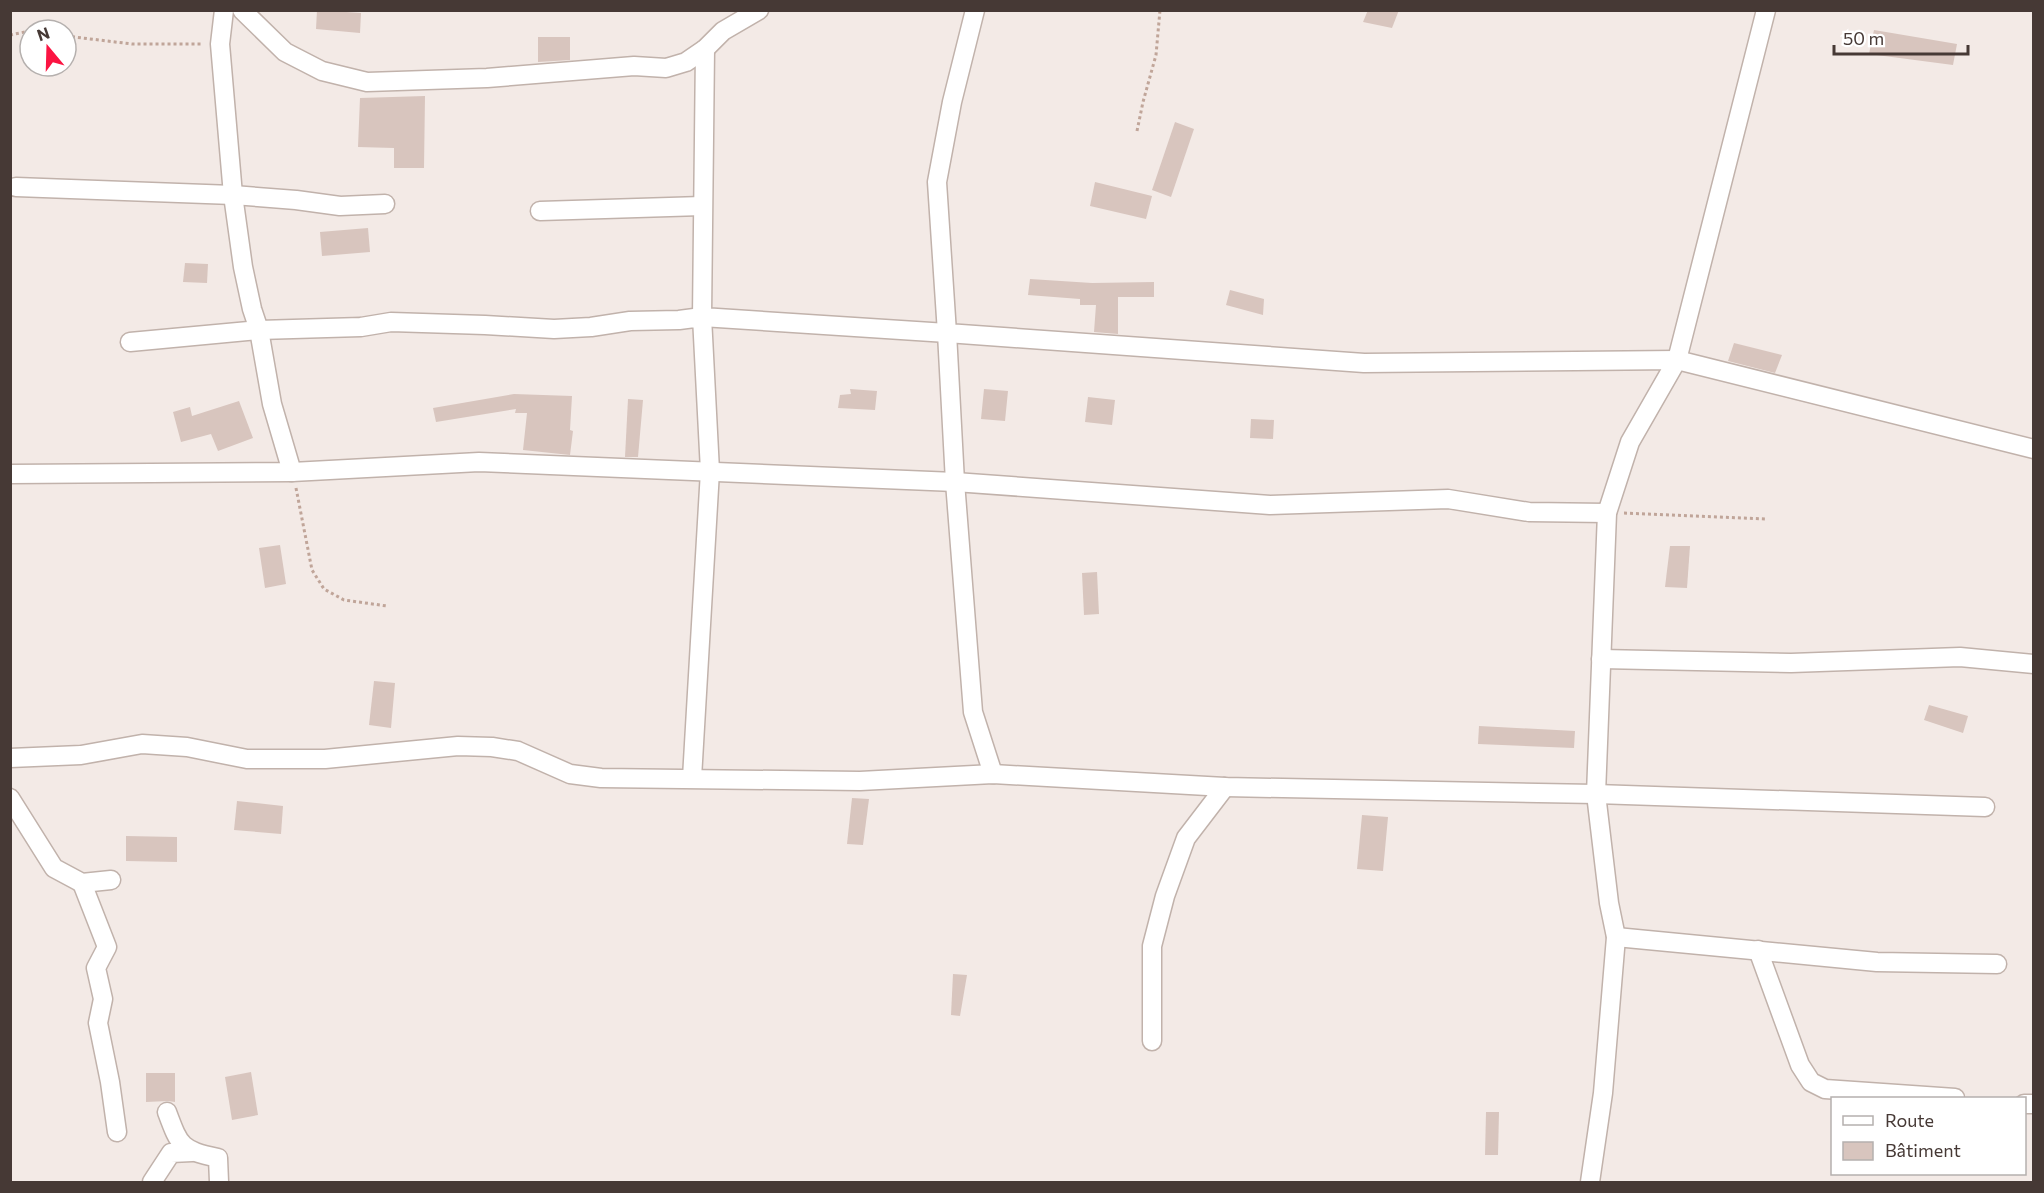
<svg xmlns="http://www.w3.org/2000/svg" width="2044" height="1193" font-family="Commissioner,sans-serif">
<rect width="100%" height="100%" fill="#f3eae6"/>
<g fill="#d8c5be">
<path d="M317 10 361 13 360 33 316 29Z"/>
<path d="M1368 10H1399L1392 28 1363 22Z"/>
<path d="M1874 30 1957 44 1953 65 1869 54Z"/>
<path d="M538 37H570V60L538 62Z"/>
<path d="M425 96 424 168H394V148L358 147 360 98Z"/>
<path d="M1175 122 1194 129 1171 197 1152 190Z"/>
<path d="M1095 182 1152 196 1146 219 1090 206Z"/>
<path d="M368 228 370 252 322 256 320 232Z"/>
<path d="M185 263 208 264 207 283 183 282Z"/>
<path d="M1030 279 1092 283 1154 282V297H1118V334L1094 332 1096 305H1080V299L1028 295Z"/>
<path d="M1230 290 1264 299 1263 315 1226 305Z"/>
<path d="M1734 343 1782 355 1775 373 1728 361Z"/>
<path d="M850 389 877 391 875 410 838 408 840 395 851 394Z"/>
<path d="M984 389 1008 391 1005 421 981 419Z"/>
<path d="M514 394 572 396 570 430 573 431 570 455 523 450 527 413H515L516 409 436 422 433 408Z"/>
<path d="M1088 397 1115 400 1112 425 1085 422Z"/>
<path d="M628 399 643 400 638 457H625Z"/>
<path d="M239 401 253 438 218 451 211 434 181 442 173 412 190 407 192 416Z"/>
<path d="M1251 419 1274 420 1273 439 1250 438Z"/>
<path d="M280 545 286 584 265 588 259 548Z"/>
<path d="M1670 546H1690L1687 588 1665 587Z"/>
<path d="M1097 572 1099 614 1084 615 1082 573Z"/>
<path d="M374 681 395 683 391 728 369 725Z"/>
<path d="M1929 705 1968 716 1963 733 1924 720Z"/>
<path d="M1479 726 1575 731 1574 748 1478 744Z"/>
<path d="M852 798 869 799 863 845 847 844Z"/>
<path d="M237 801 283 806 281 834 234 830Z"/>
<path d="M1362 815 1388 817 1383 871 1357 869Z"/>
<path d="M126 836 177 837V862L126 861Z"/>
<path d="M953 974 967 975 960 1016 951 1015Z"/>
<path d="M251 1072 258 1115 232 1120 225 1077Z"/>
<path d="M146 1073H175V1102L168 1101 146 1102Z"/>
<path d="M1486 1112H1499L1498 1155H1485Z"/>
</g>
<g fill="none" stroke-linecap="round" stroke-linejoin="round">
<defs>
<g id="street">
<path d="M224 10 220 44 233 195 243 267 252 309 259 330 272 404 292 472"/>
<path d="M242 10 285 52 322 71 367 82 487 78 634 66 666 68 686 62 705 49 723 31 759 10"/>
<path d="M975 10 952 102 937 182 947 333 1364 363 1677 360 1630 442 1607 513 1596 794 1609 903 1616 937 1603 1093 1590 1182"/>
<path d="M1766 10 1677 360 2034 449"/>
<path d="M705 49 702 317 947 333 955 482 973 712 993 774"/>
<path d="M16 187 233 195 296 200 340 206 385 204"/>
<path d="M540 211 702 206"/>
<path d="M130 342 259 330 361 327 391 322 485 325 554 329 591 327 630 321 679 320 702 317 710 471 692 778"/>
<path d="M10 474 292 472 479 462 955 482 1270 505 1448 499 1529 512 1607 513"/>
<path d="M1601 659 1791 663 1960 657 2034 664"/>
<path d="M10 758 81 755 142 744 187 747 247 759H325L458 746 492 747 518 751 570 774 601 778 860 781 993 774 1225 787 1596 794 1985 807"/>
<path d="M10 798 54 868 82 883 111 880"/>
<path d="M82 883 107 947 96 968 103 999 98 1023 110 1082 117 1132"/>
<path d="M1616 937 1877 962 1997 964"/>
<path d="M1758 950 1800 1065 1811 1082 1825 1089 1955 1098"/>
<path d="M1152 1041V946L1165 896 1186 838 1225 787"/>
<path d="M2024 1104H2034"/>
<path d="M167 1112C180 1147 181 1150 218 1158L219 1182"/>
<path d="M152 1182 171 1153 192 1152"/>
</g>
</defs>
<use href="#street" stroke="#c1b2ab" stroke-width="21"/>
<g stroke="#c0a599" stroke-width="3" stroke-dasharray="3 3" stroke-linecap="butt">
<path d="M10 35 30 31"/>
<path d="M66 36 132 44H202"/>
<path d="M1137 131 1143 102 1156 55 1160 10"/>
<path d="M296 488 312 570 324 589 344 600 387 606"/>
<path d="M1624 513 1766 519"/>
</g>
<use href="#street" stroke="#fff" stroke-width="18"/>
</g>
<rect width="2044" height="1193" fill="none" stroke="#463935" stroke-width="24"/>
<rect x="1831" y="1097" width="195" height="78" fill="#ffffff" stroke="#b5b0ae" stroke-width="1.5"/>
<rect x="1843" y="1116" width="30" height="9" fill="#ffffff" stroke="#b5b0ae" stroke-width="1.5"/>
<text x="1885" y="1127" font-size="18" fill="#463935">Route</text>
<rect x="1843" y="1142" width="30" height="18" fill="#d8c5be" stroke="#b5b0ae" stroke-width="1.5"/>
<text x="1885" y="1157" font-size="18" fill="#463935">Bâtiment</text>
<g transform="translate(48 48) rotate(341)"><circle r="28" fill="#ffffff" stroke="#b5b0ae" stroke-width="1.5"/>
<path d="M0-4.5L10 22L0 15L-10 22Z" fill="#fb1442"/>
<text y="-9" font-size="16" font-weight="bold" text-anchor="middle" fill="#463935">N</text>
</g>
<path d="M1834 45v9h134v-9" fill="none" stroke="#463935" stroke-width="3"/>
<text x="1843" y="45" font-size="18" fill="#463935" stroke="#ffffff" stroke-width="4.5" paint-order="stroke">50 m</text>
</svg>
